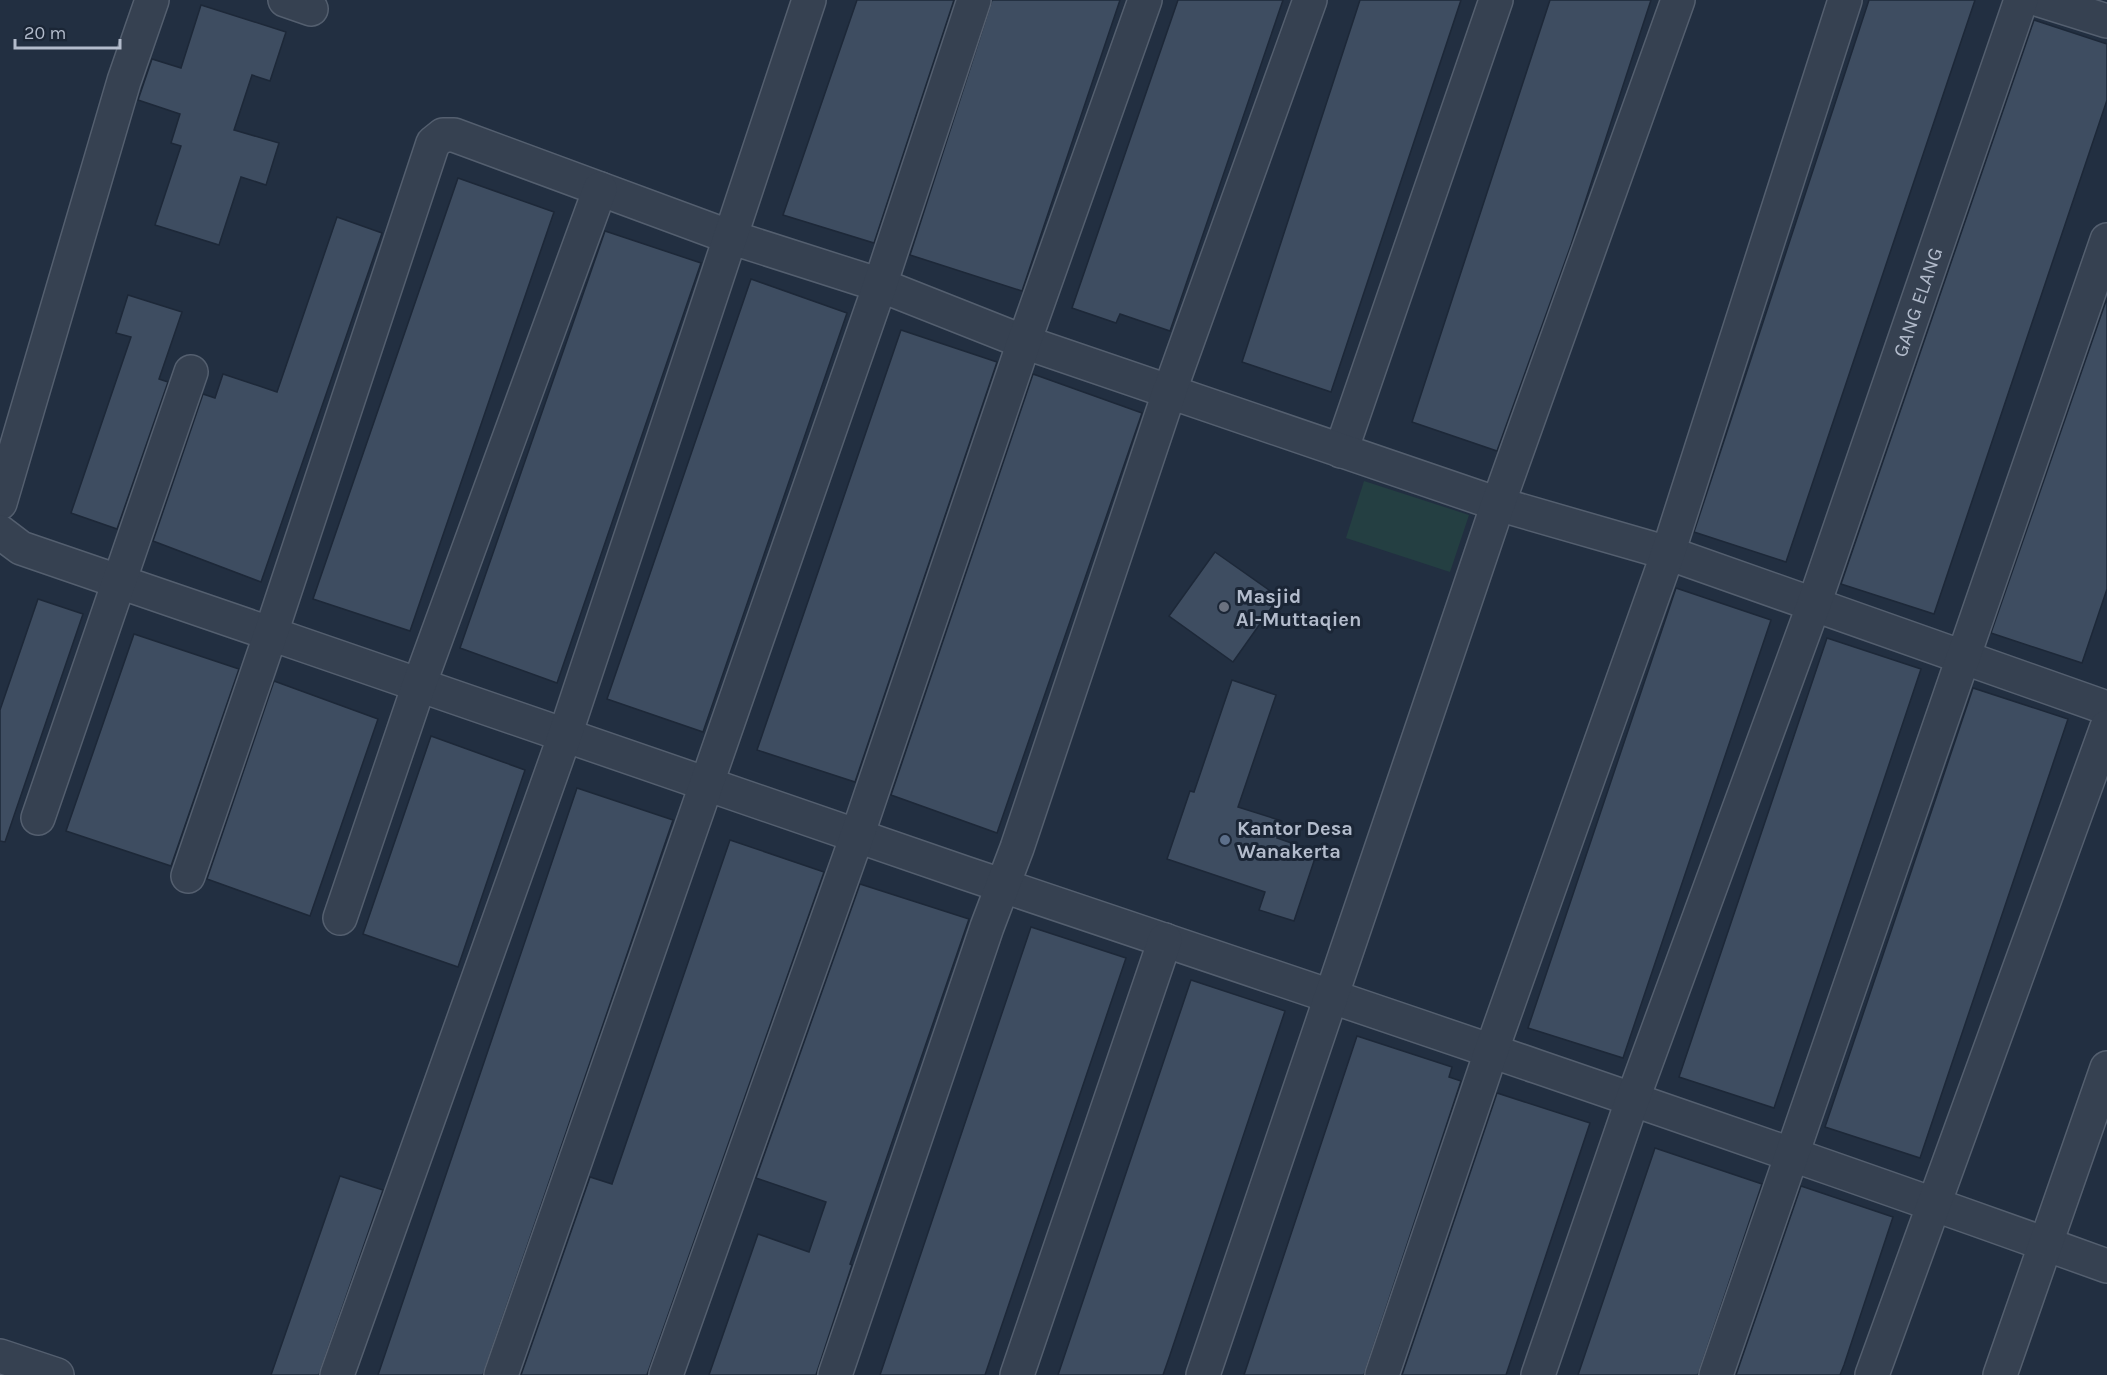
<svg xmlns="http://www.w3.org/2000/svg" width="2107" height="1375" font-family="Karla,sans-serif">
<rect width="100%" height="100%" fill="#222f41"/>
<path fill="#243f42" d="M1364 481 1469 515 1450 572 1346 538Z"/>
<g fill="#3e4d61" stroke="#1d2838" stroke-width="1.5">
<path d="M857 0H954L874 243 783 215Z"/>
<path d="M992 0H1120L1022 291 910 255Z"/>
<path d="M1178 0H1283L1170 331 1120 314 1116 323 1072 308Z"/>
<path d="M1360 0H1461L1331 392 1242 362Z"/>
<path d="M1550 0H1651L1571 245 1497 451 1412 422Z"/>
<path d="M1869 0H1975L1786 562 1694 532Z"/>
<path d="M201 5 286 32 270 81 252 75 234 130 279 143 266 185 241 177 219 245 155 225 181 146 171 143 180 114 138 100 152 59 181 68Z"/>
<path d="M2034 20 2107 44V100L1934 614 1841 584Z"/>
<path d="M458 178 554 212 410 631 313 599Z"/>
<path d="M337 217 382 233 261 582 153 541 203 394 215 398 223 374 277 392Z"/>
<path d="M605 231 701 263 557 683 460 648Z"/>
<path d="M751 279 847 313 703 732 607 699Z"/>
<path d="M128 295 182 312 159 379 168 382 117 529 71 513 131 337 116 333Z"/>
<path d="M2107 298V589L2082 663 1991 633Z"/>
<path d="M901 330 997 362 855 782 757 750Z"/>
<path d="M1033 374 1142 413 997 833 891 795Z"/>
<path d="M1215 552 1279 597 1233 662 1169 616Z"/>
<path d="M1676 588 1771 620 1623 1058 1528 1028Z"/>
<path d="M38 599 83 614 5 842 0 841V710Z"/>
<path d="M134 634 239 669 171 866 66 831Z"/>
<path d="M1827 638 1921 669 1774 1108 1679 1077Z"/>
<path d="M1232 680 1276 695 1238 807 1282 821 1277 838 1317 852 1294 921 1259 910 1265 892 1167 859 1190 791 1194 792Z"/>
<path d="M274 681 378 719 310 916 207 879Z"/>
<path d="M1973 688 2068 719 1920 1158 1825 1127Z"/>
<path d="M431 736 525 770 458 967 363 934Z"/>
<path d="M577 788 673 820 483 1375H378Z"/>
<path d="M730 840 824 872 647 1375H521L590 1177 612 1184Z"/>
<path d="M860 884 969 919 850 1264 852 1265 816 1375H709L758 1234 809 1252 826 1202 756 1178Z"/>
<path d="M1031 927 1126 958 985 1375H880Z"/>
<path d="M1191 980 1285 1011 1170 1355 1163 1375H1058Z"/>
<path d="M1357 1036 1452 1067 1449 1077 1461 1081 1364 1375H1244Z"/>
<path d="M1497 1093 1590 1123 1506 1375H1402Z"/>
<path d="M1655 1148 1762 1184 1698 1375H1578Z"/>
<path d="M340 1176 383 1190 319 1375H271Z"/>
<path d="M1801 1186 1893 1217 1844 1365 1840 1375H1736Z"/>
</g>
<g fill="none" stroke-linecap="round" stroke-linejoin="round">
<defs>
<g id="minor">
<path d="M285 0 311 9"/>
<path d="M2040 0 2107 21"/>
<path d="M1341 451 1496 0"/>
<path d="M0 503 124 81 152 0"/>
<path d="M0 532 21 548C336 655 649 767 965 873 1346 1001 1728 1130 2107 1266"/>
<path d="M38 818 191 372"/>
<path d="M188 876 271 633 433 143 443 135H454L730 237 880 285 1024 342 1498 504 1668 553 2107 708"/>
<path d="M340 918 419 685 600 189"/>
<path d="M0 1356 57 1375"/>
<path d="M337 1375 565 735 809 0"/>
<path d="M501 1375 880 285 974 0"/>
<path d="M666 1375 857 836 1024 342 1145 0"/>
<path d="M835 1375 987 927 1017 848 1170 390 1310 0"/>
<path d="M1017 1375 1165 940"/>
<path d="M1203 1375 1498 504 1678 0"/>
<path d="M1382 1375 1491 1052 1668 553 1845 0"/>
<path id="s1" d="M1538 1375 1632 1101 1814 604 2021 0"/>
<path d="M1716 1375 2107 240"/>
<path d="M1872 1375 2107 727"/>
<path d="M2000 1375 2107 1068"/>
</g>
</defs>
<use href="#minor" stroke="#545f6f" stroke-width="36"/>
<use href="#minor" stroke="#364151" stroke-width="33"/>
</g>
<circle fill="#6b7280" stroke="#1b2636" stroke-width="2" cx="1224" cy="607" r="6"/>
<circle fill="#5c6f8a" stroke="#1b2636" stroke-width="2" cx="1225" cy="840" r="6"/>
<g text-anchor="middle" dominant-baseline="central" stroke-width="6" stroke-linejoin="round" paint-order="stroke">
<g font-size="20" fill="#b3bccc" stroke="#1b2636">
<text stroke="none"><textPath href="#s1" startOffset="1138">GANG ELANG</textPath></text>
</g>
<g font-size="20" font-weight="bold" fill="#b3bccc" stroke="#1b2636" text-anchor="start">
<text x="1236" y="596">Masjid<tspan x="1236" dy="23">Al-Muttaqien</tspan></text>
<text x="1237" y="828">Kantor Desa<tspan x="1237" dy="23">Wanakerta</tspan></text>
</g>
</g>
<path d="M15 39v9h105v-9" fill="none" stroke="#b3bccc" stroke-width="3"/>
<text x="24" y="39" font-size="18" fill="#b3bccc" stroke="#1b2636" stroke-width="4.5" paint-order="stroke">20 m</text>
</svg>
